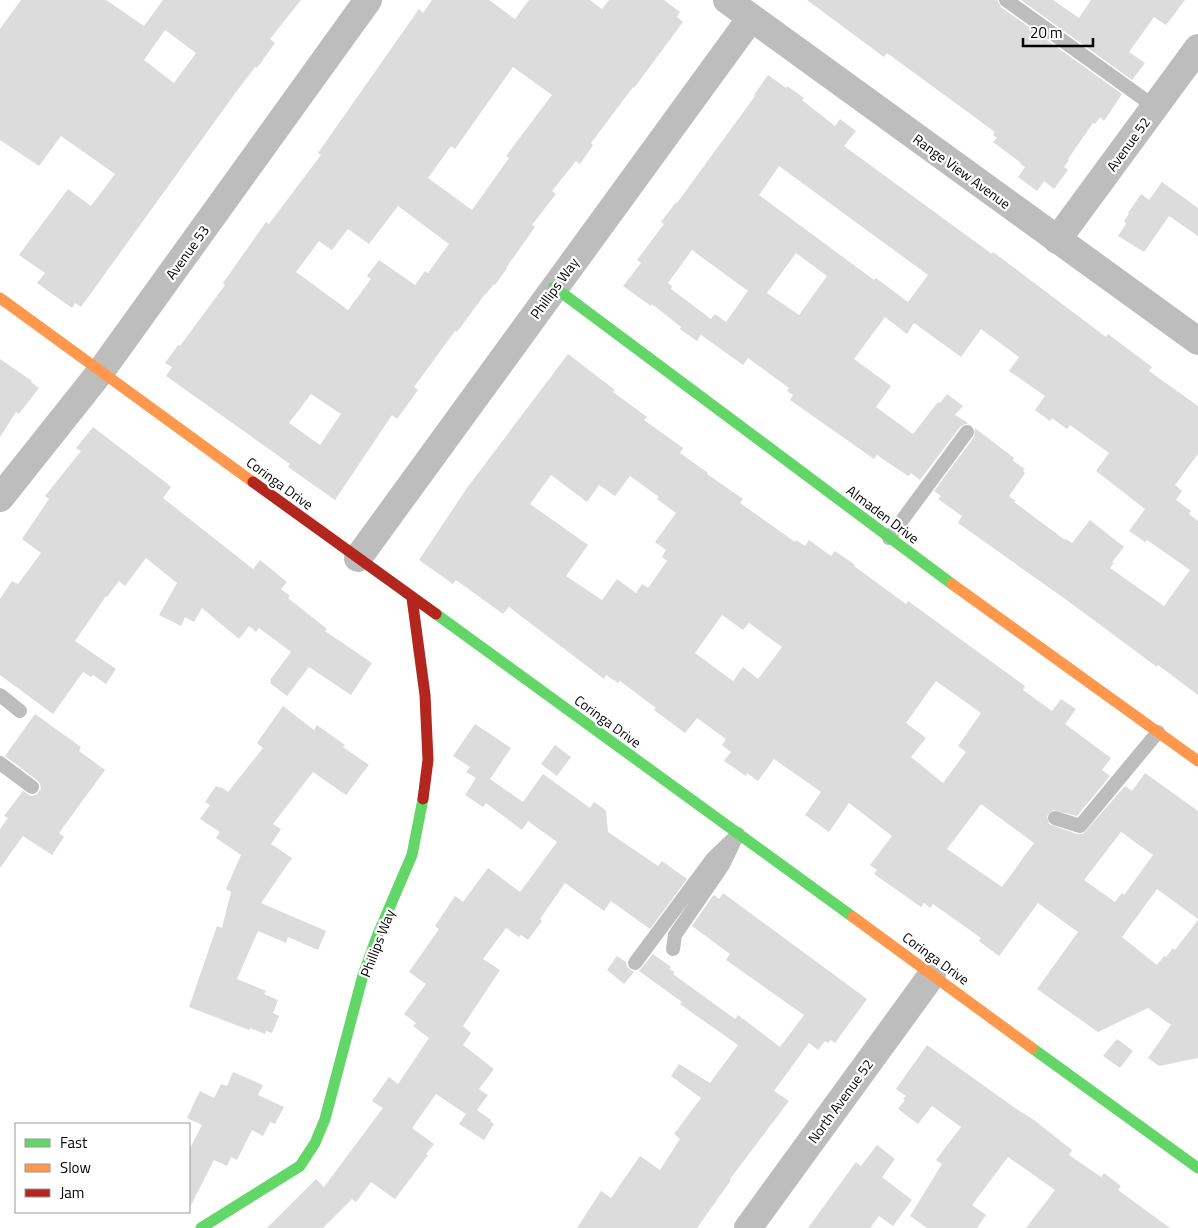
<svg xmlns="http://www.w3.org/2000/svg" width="1198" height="1228" font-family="'Titillium Web',sans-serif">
<rect width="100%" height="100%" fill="#fff"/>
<g fill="#dcdcdc" fill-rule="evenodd">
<path d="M21 0H106L144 26 163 0H301L270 39 275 43 257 68 255 67 231 99 81 307 75 303 72 308 37 283 45 273 19 255 68 189 91 206 115 174 61 136 39 166 0 140V29ZM165 30 196 53 174 83 144 60Z"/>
<path d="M432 0H489L515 19 529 0H590L602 9 609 0H664L680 12 677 17 683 22 634 88 633 87 591 143 593 145 580 164 576 161 552 191 556 194 532 225 535 227 506 268H507L495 285 494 284 486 294H485L457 332 455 331 414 387 418 390 397 419 392 415 335 500 288 467 290 464 166 376 172 367 165 363 178 345 180 346 225 285 223 283 266 222 269 224 321 155 318 153 419 9 423 13ZM513 67 552 95 506 156 509 158 472 210 428 178 451 146 455 149ZM398 206 449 244 428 273 425 271 415 285 379 260 367 276 371 279 348 310 296 272 319 241 332 250 348 229 369 244ZM311 394 341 414 320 445 289 423Z"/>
<path d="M807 0H997L1001 7 1122 94 1104 121 1100 117 1095 124 1093 123 1068 159 1069 160 1064 167 1068 170 1054 189 1044 181 1037 191 1018 177 1025 167 1020 164 1021 163 993 142 997 138 993 135 995 132 887 53 884 57Z"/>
<path d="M1021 0H1053L1079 18 1091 0H1185L1166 25 1154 17 1129 52 1145 63 1132 80Z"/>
<path d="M768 75 786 88 787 86 804 98 802 100 835 126 840 119 856 131 844 146 992 254 993 252 1106 337 1108 334 1152 367 1149 371 1198 406V454L1175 485 1182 491 1176 500 1191 511 1189 514 1198 521V695L1158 665 1157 667 1068 601 958 523 962 516 938 499 941 496 934 491 974 437 975 428 1014 458 1013 461 1025 469 1023 471 1025 473 1009 496 1016 501 1014 502 1065 540 1066 539 1072 543 1090 520 1124 547 1112 562 1114 563 1110 568 1164 606 1190 570 1147 540 1145 542 1129 531 1145 509 1096 471 1109 453 1070 425 1067 429 1052 418 1050 421 1035 410 1045 396 1009 371 1019 357 981 329 961 357 914 323 907 334 885 317 854 359 891 386 876 407 913 434 938 402 940 403 947 394 963 406 955 415 968 423 960 427 920 480 911 473 908 476 877 455 874 459 790 400 793 395 787 391 789 388 748 358 743 365 701 335 697 341 680 329 681 327 652 304 651 306 623 286 641 263 637 260 664 224 661 222 676 202 677 203 755 96 754 95ZM779 166 928 275 908 302 876 278 874 280 759 195ZM692 250 748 291 726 322 715 314 711 319 671 289 672 286 668 283ZM796 253 827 276 799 315 767 293Z"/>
<path d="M1162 182 1198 208V236L1169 216 1144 252 1118 236 1126 224 1124 221 1129 214 1128 213 1141 194 1149 200Z"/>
<path d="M568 354 615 390 613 392 647 417 644 420 683 448 680 453 708 473 707 474 743 499 740 503 795 542 796 540 805 546 809 540 831 556 835 551 855 565 854 566 906 604 908 601 1025 686 1023 690 1052 711 1061 699 1076 709 1065 724 1111 758 1102 770 1110 776 1077 816 1053 810 1047 816 1049 824 1077 834H1083L1125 786 1132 791 1145 773 1198 811V919L1157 889 1122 937 1157 965 1164 956 1166 957 1173 948 1175 950 1198 920V1058L1159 1066 1148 1058 1171 1025 1148 1008 1098 1032 1037 989 1078 932 1038 903 999 956 979 941 981 938 933 904 930 908 924 903 921 907 874 874 877 870 870 865 892 836 849 803 829 832 805 815 821 792 774 759 758 781 747 773 746 776 724 761 731 752 722 745 726 739 697 718 685 733 654 710 656 708 620 681 618 683 606 675 604 679 509 607 503 614 456 580 453 584 419 560 467 488ZM551 475 587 502 599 485 615 496 630 476 659 497 657 499 676 513 655 542 666 550 662 557 667 561 648 588 642 584 636 593 617 579 602 600 566 576 588 545 530 504ZM722 615 743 630 749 623 782 647 758 679 743 667 733 681 695 653ZM936 681 981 713 958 746 966 752 943 783 911 757 926 738 906 723ZM981 804 1034 843 1002 887 947 849ZM1121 832 1153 855 1124 895 1122 893 1115 902 1084 880Z"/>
<path d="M0 359 32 381 31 382 39 388 19 414 16 412 0 437Z"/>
<path d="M93 427 169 485 171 487 163 498 253 569 260 560 287 582 281 589 290 596 288 598 327 629 325 631 372 663 351 695 309 667 287 696 270 683 271 681 270 680 291 652 259 628 256 632 249 626 239 639 202 608 194 622 185 617 181 626 159 615 177 583 146 558 125 586 119 581 107 597 106 596 75 641 116 669 106 684 93 675 91 677 83 672 53 714 0 675V599L12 581 18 584 41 553 22 539 49 499 45 496 81 451 76 448Z"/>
<path d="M283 706 314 730 317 725 345 745 343 747 369 765 346 795 313 772 273 824 281 829 271 844 292 858 261 903 326 931 318 950 288 937 286 943 258 931 237 979 266 991 264 994 278 1000 273 1013 279 1016 272 1033 266 1031 265 1034 250 1028 249 1030 189 1007 217 926 222 928 231 892 226 889 241 855 216 838 220 832 200 819 210 805 205 802 216 786 220 788 221 787 228 792 263 748 257 743Z"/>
<path d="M35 714 81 747 79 751 105 770 59 833 64 837 52 855 23 836 0 868V829L8 818 4 816 23 791 31 796 36 795 41 789 40 784 37 780 5 756Z"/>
<path d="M475 724 511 748 490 779 523 802 543 774 590 808 594 802 603 808 606 811 608 832 658 866 662 861 687 879 650 929 611 901 604 911 565 883 540 919 542 921 528 940 521 935 519 937 506 928 483 959 500 970 463 1026 471 1033 463 1045 494 1069 479 1089 488 1095 477 1110 491 1120 490 1121 494 1124 484 1140 459 1124 466 1114 436 1094 412 1128 434 1144 426 1154 428 1155 395 1199 371 1182 356 1202 352 1199 323 1228H267L316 1179 324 1187 383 1108 372 1101 389 1077 398 1084 429 1038 413 1026 416 1023 404 1014 426 984 409 972 439 929 435 926 455 896 463 902 488 868 520 892 557 842 528 821 522 830 486 803 483 807 465 795 476 778 466 772 470 767 453 756Z"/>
<path d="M555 745 571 757 557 776 541 764Z"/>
<path d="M723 893 867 999 835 1043 831 1040 828 1043 825 1041 818 1050 809 1043 774 1091 789 1101 730 1179 731 1180 697 1228H577L601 1191 611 1198 640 1156 660 1170 680 1139 674 1134 701 1098 671 1076 679 1064 710 1083 738 1045 680 1004 682 1002 639 971 653 954 671 967 669 969 675 972 673 974 735 1019 738 1015 780 1047 804 1015 726 960 730 954 692 926 712 897 714 895 719 899Z"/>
<path d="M617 956 626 962 627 967 634 972 624 984 607 970Z"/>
<path d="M1117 1039 1133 1051 1120 1068 1103 1056Z"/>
<path d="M927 1045 1015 1108 1034 1120 1072 1150 1069 1155 1101 1177 1104 1173 1121 1186 1118 1190 1170 1228H1026L1055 1190 1008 1157 972 1205 986 1215 977 1228H927L910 1216 942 1164 936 1160 961 1127 932 1106 918 1124 898 1109 905 1100 903 1099 906 1096 896 1089Z"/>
<path d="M233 1072 263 1085 258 1095 284 1107 275 1124 270 1122 263 1136 252 1130 237 1160 231 1157 227 1166 214 1160 189 1209V1150L202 1125 187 1118 200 1091 214 1098 221 1084 227 1086Z"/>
<path d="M877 1145 895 1159 882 1177 912 1200 893 1226 879 1216 870 1228H808L856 1162 861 1166Z"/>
</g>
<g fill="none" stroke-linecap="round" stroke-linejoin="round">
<g stroke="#bdbdbd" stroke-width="14">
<path d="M1006 0 1155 107"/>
<path d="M889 538 967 432"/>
<path d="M0 695 20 711"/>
<path d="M0 763 32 787"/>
<path d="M1055 818 1080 826 1158 732"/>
<path d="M635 963 713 858 738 834 723 865 675 935 673 949"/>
</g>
<g stroke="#bdbdbd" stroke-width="28">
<path d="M727 0 1198 341"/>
<path d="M1057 240 1198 48"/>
<path d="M0 498 101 371 368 0"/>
<path d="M358 558 751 18"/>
<path d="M748 1228 932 975"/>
</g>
<g stroke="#63d668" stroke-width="11">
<path d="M554 287 952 584"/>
<path d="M436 614 853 917"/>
<path d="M1032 1048 1198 1168"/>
<path d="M201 1228 300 1166 315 1143 325 1119 363 975 376 939 412 855 423 799"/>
</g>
<g stroke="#ff974d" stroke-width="11">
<path d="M0 298 253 482"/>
<path d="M952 584 1198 761"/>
<path d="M853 917 1032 1048"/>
</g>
<g stroke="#b3261e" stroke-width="11">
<path d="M253 482 436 614"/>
<path d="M412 598 425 695 428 760 423 799"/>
</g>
</g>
<g text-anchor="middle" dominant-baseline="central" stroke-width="4.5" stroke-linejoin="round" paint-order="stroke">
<g font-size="14" fill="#000" stroke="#fff">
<text transform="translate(1128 144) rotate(-54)">Avenue 52</text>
<text transform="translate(962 171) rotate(36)">Range View Avenue</text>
<text transform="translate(187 252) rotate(-54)">Avenue 53</text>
<text transform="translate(554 288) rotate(-54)">Phillips Way</text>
<text transform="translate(280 483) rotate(36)">Coringa Drive</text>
<text transform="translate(883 514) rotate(37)">Almaden Drive</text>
<text transform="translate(608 721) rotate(36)">Coringa Drive</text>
<text transform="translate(377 943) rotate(-69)">Phillips Way</text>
<text transform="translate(936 958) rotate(36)">Coringa Drive</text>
<text transform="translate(840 1101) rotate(-54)">North Avenue 52</text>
</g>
</g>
<rect x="15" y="1123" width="175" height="90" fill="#ffffff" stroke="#999999"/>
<rect x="25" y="1139" width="25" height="8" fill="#63d668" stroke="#999999"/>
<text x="60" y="1148" font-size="15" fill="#000000">Fast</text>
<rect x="25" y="1164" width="25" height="8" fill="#ff974d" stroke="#999999"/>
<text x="60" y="1173" font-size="15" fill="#000000">Slow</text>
<rect x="25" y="1189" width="25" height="8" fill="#b3261e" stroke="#999999"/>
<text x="60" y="1198" font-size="15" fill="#000000">Jam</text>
<path d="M1023 38v8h70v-8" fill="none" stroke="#000000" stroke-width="2.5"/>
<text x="1030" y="38" font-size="15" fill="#000000" stroke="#ffffff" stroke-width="4" paint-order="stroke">20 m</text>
</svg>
